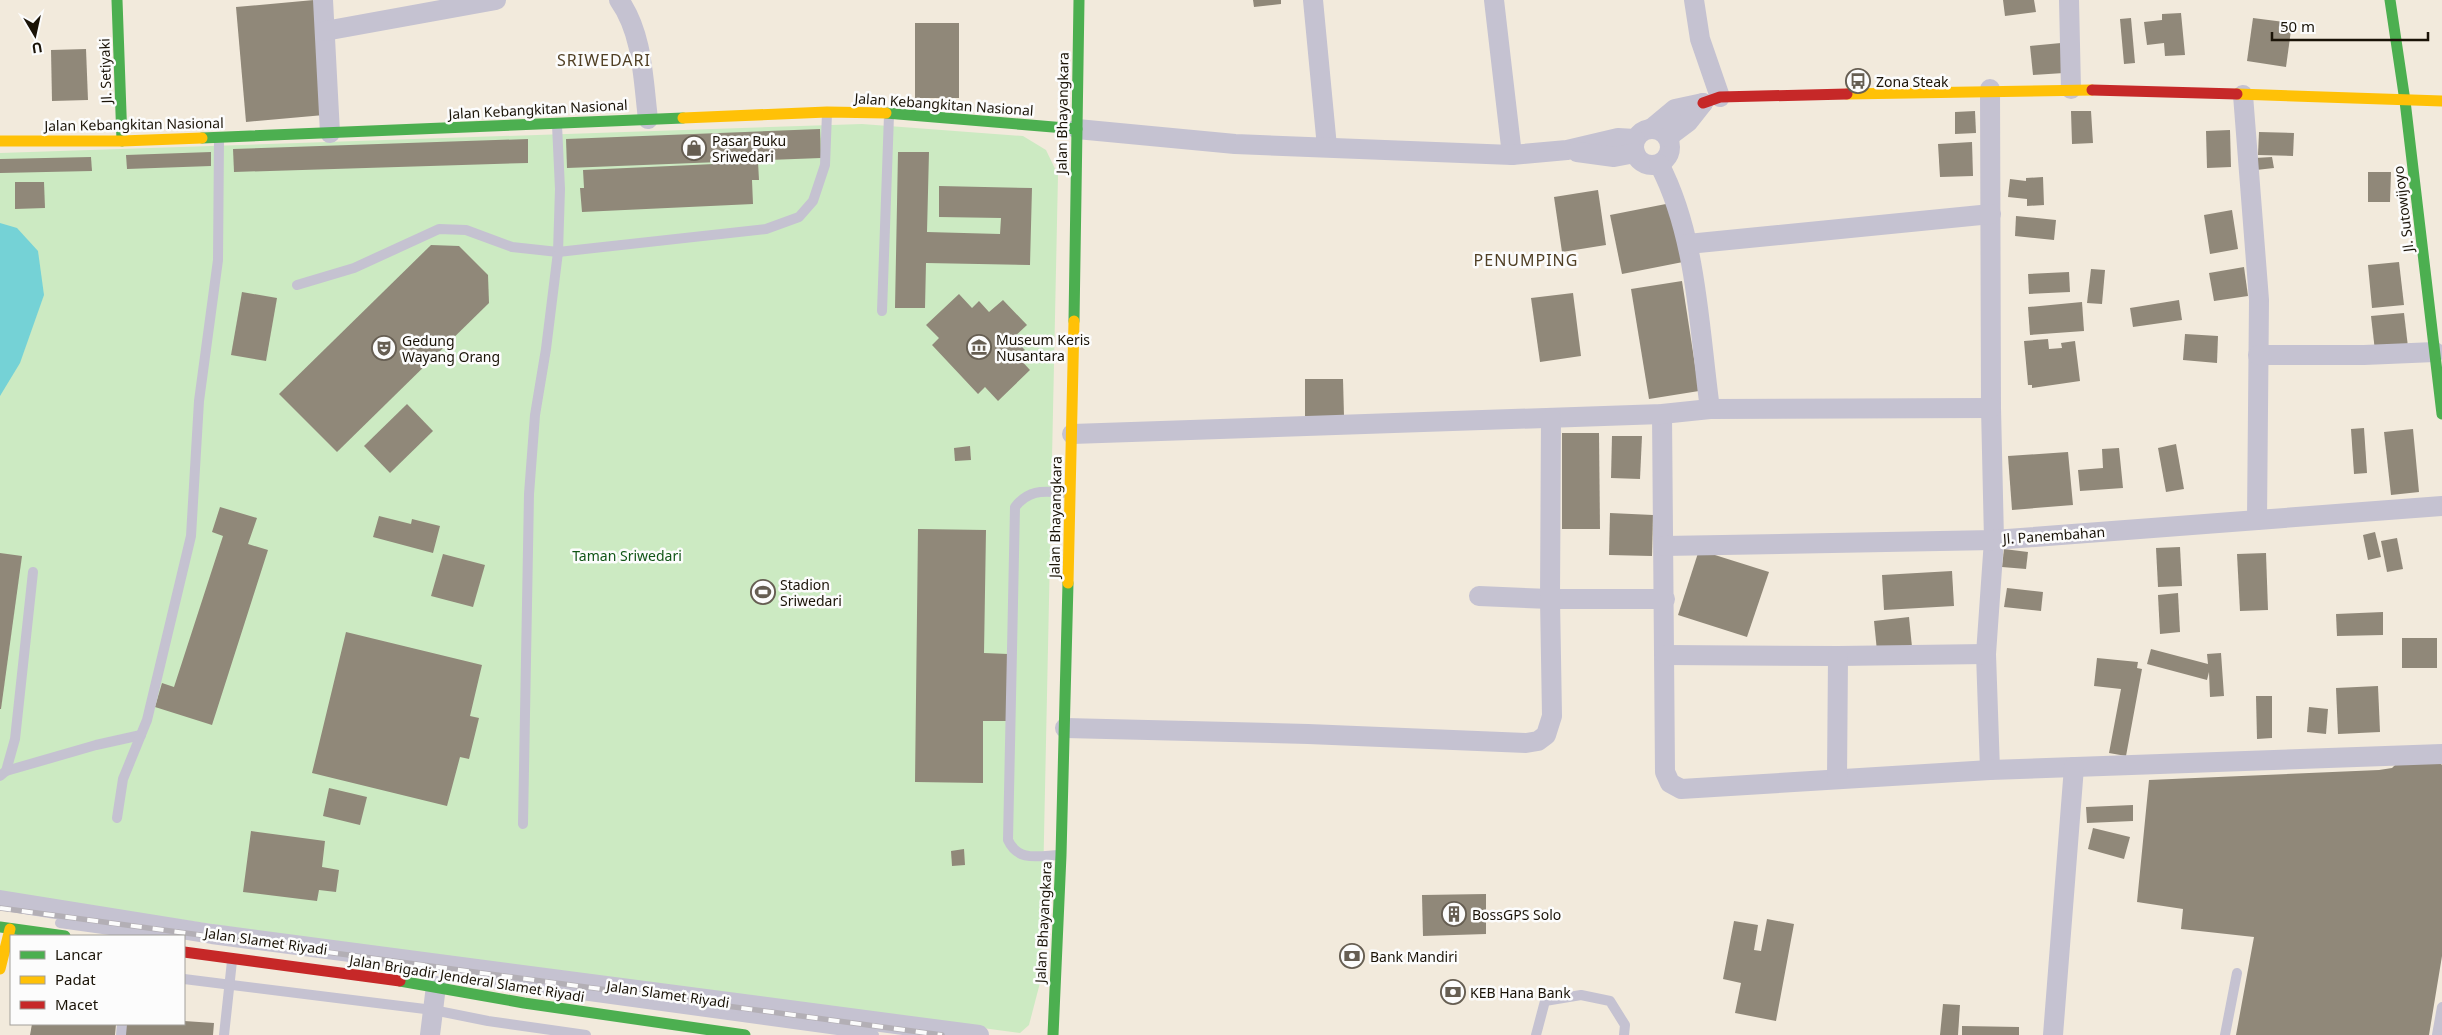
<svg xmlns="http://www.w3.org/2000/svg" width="2442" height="1035" font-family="'Noto Sans',sans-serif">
<rect width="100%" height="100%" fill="#f2eadc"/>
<path fill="#cceac2" d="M862 124 1023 136 1046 150 1058 175 1041 979 1029 1025 1020 1033 245 929 0 893V153Z"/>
<path fill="#75d2d6" d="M0 223 17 228 38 251 44 295 20 363 0 396Z"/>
<g fill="#908879">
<path d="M314 0 324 115 246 122 236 7Z"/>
<path d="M1253 0H1281V4L1254 7Z"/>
<path d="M2003 0H2034L2036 12 2005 16Z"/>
<path d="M2181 13 2185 55 2165 56 2164 43 2147 45 2144 22 2162 20V14Z"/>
<path d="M2131 18 2135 63 2124 64 2120 19Z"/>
<path d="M2253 18 2292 23 2286 67 2247 61Z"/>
<rect x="915" y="23" width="44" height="75"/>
<path d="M2061 43 2064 73 2033 75 2030 46Z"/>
<path d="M86 49 88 100 52 101 51 50Z"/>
<path d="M1975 111 1976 133 1955 134V112Z"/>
<path d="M2071 111H2091L2093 143 2072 144Z"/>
<path d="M820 129 821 158 567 168 566 139Z"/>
<path d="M2230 130 2231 167 2207 168 2206 131Z"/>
<path d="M2259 132 2294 133 2293 156 2258 155Z"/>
<path d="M528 139V163L234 172 233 149Z"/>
<path d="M1972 142 1973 176 1940 177 1938 144Z"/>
<path d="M211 152V166L127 169 126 155Z"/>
<path d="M898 152H929L927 232 1000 234 1001 218 939 217V186L1032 188 1030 265 926 263 925 308H895Z"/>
<path d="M91 157 92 171 0 173V159Z"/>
<path d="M2272 157 2274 168 2256 170 2255 158Z"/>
<path d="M758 162 759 180H752L753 204 582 212 580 188H584L583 170Z"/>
<path d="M2368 172H2391L2390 202H2368Z"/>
<path d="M2043 177 2044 205 2027 206V199L2008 197 2010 179 2026 181V178Z"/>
<path d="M15 182H44L45 208 15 209Z"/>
<path d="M1598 190 1606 245 1562 252 1554 197Z"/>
<path d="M1671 203 1683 262 1622 274 1610 215Z"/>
<path d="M2232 210 2238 249 2210 254 2204 215Z"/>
<path d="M2016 216 2056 220 2054 240 2015 236Z"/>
<path d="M431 245 459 246 488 275 489 303 337 452 279 394Z"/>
<path d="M2399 262 2404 305 2372 308 2368 265Z"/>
<path d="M2244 267 2248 296 2214 301 2209 273Z"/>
<path d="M2091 269 2105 270 2102 304 2087 303Z"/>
<path d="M2069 272 2070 292 2029 294 2028 274Z"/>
<path d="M1682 281 1699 391 1649 399 1631 289Z"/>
<path d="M242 292 277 298 266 361 231 355Z"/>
<path d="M1573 293 1581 356 1540 362 1531 298Z"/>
<path d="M959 294 972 308 979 301 989 312 1003 300 1027 325 1013 338 1025 350 1018 357 1030 370 998 401 985 387 978 394 932 345 939 338 926 325Z"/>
<path d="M2179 300 2182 320 2133 327 2130 308Z"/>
<path d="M2082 302 2084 331 2030 335 2028 307Z"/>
<path d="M2404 313 2408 347 2375 351 2371 316Z"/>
<path d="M2185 334 2218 336 2217 363 2183 360Z"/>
<path d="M2048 339 2049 349 2062 348 2061 343 2075 341 2080 381 2032 388V385H2028L2024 341Z"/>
<path d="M1305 379H1343L1344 416H1305Z"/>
<path d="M407 404 433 431 390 473 364 446Z"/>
<path d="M2364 428 2367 473 2354 474 2351 429Z"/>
<path d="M2413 429 2419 492 2391 495 2384 432Z"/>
<path d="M1562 433H1599L1600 529H1562Z"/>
<path d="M1612 436H1642L1640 479 1611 478Z"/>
<path d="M2176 444 2184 489 2166 492 2158 448Z"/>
<path d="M970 446 971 460 955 461 954 448Z"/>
<path d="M2119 448 2123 488 2080 491 2078 470 2103 468 2102 449Z"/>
<path d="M2068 452 2073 505 2012 510 2008 456Z"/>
<path d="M220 507 257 518 248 544 268 550 212 725 155 707 162 683 174 687 223 536 212 532Z"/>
<path d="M1610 513 1653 515 1652 556 1609 555Z"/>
<path d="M379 516 411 524 412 519 440 526 433 553 373 537Z"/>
<path d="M918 529 986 530 984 653 1008 654 1007 721H983V783L915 782Z"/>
<path d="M2375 532 2381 557 2368 560 2363 535Z"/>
<path d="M2397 538 2403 569 2387 572 2381 541Z"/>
<path d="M2180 547 2182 586 2158 587 2156 548Z"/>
<path d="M2004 549 2028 552 2026 569 2002 567Z"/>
<path d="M1699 550 1769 572 1747 637 1678 615Z"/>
<path d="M0 553 22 556 1 709H0Z"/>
<path d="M2266 553 2268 610 2240 611 2237 554Z"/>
<path d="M443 554 485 565 473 607 431 596Z"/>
<path d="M1952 571 1954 606 1884 610 1882 575Z"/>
<path d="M2007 588 2043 592 2041 611 2004 607Z"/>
<path d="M2178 593 2180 632 2160 634 2158 595Z"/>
<path d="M2383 612V635L2337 636 2336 614Z"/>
<path d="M1909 617 1912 647 1877 651 1874 621Z"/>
<path d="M346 632 482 665 470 716 479 718 469 759 460 757 447 806 312 773Z"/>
<rect x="2402" y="638" width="35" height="30"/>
<path d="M2151 649 2208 664 2207 654 2221 653 2224 696 2210 697 2209 672 2207 680 2147 664Z"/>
<path d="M2097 658 2138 662 2137 668 2142 669 2126 756 2109 753 2121 689 2094 686Z"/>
<path d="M2378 686 2380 732 2338 734 2336 688Z"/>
<path d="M2256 696H2272V738L2257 739Z"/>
<path d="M2309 707 2328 709 2326 734 2307 732Z"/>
<path d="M2400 760 2439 762 2442 765V956L2429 1035H2236L2254 937 2181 929 2183 909 2137 902 2149 780 2379 770 2392 768Z"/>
<path d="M329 788 367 797 360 825 323 816Z"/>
<path d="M2133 805V821L2087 823 2086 807Z"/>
<path d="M2093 828 2130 837 2124 859 2088 849Z"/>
<path d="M251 831 325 841 322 867 339 870 336 892 319 890 317 901 243 892Z"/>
<path d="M964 849 965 865 952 866 951 851Z"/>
<path d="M1486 894V934L1423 936 1422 895Z"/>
<path d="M1767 919 1794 924 1776 1021 1735 1013 1741 983 1723 979 1734 921 1758 925 1754 950 1761 951Z"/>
<path d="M1943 1004 1960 1005 1958 1035H1940Z"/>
<path d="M184 1021 214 1023 213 1035H122L123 1024H184Z"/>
<path d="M32 1024H116L115 1035H30Z"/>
<path d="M1962 1026 2019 1027V1035H1962Z"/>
</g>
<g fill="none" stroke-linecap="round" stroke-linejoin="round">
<g stroke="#c5c2d1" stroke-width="10">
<path d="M297 285 354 268 439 229 466 230 512 247 558 252 766 229 799 217 813 201 825 165 827 113"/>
<path d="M882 311 889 115"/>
<path d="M6 771 96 745 141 735"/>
<path d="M0 776 6 771 15 739 33 572"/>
<path d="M117 818 123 779 147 720 191 536 199 401 218 260 219 139"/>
<path d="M523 824 529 494 535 415 546 349 558 252 560 189 557 125"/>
<path d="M1059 855C1038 856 1018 862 1008 840L1015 507C1031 487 1046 492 1070 493"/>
<path d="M60 923 153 936"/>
<path d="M184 979 433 1010 488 1021 586 1035"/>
<path d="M479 981 874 1035"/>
<path d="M121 1035 122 1024"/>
<path d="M224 1035 232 961"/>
<path d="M1536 1035 1545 1001 1581 995 1610 1001 1625 1025 1624 1035"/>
<path d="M2225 1035 2237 973"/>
<path d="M2437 1035 2442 1007"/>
</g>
<g stroke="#c5c2d1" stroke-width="20">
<path d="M323 0 330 133"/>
<path d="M619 0C643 34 643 79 648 119"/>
<path d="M1313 0 1327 147"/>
<path d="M1494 0 1512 155"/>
<path d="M1694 0 1700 39 1720 97"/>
<path d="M2069 0 2071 89"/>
<path d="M325 31 496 0"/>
<path d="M1990 89 1991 408 1994 540 1986 654 1990 770"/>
<path d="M2243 95 2259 300 2257 520"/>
<circle cx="1652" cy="147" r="18"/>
<path d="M1077 129 1235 144 1512 155 1567 150 1618 138 1635 139"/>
<path d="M1651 129 1675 109 1703 103"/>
<path d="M1668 137 1688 122 1703 103"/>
<path d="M1577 152 1614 157 1635 153"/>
<path d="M1659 164C1697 236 1699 329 1710 409"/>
<path d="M1688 244 1991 214"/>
<path d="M2258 355H2364L2435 352"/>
<path d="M1662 414 1665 772 1670 783 1681 789 1990 770 2442 754"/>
<path d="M1072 434 1662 414 1710 409 1991 408"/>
<path d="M1664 546 1994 540 2442 506"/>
<path d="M1479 596 1550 599H1665"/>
<path d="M1665 655 1838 656 1986 654"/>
<path d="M1065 728 1308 734 1526 743 1538 741 1546 735 1552 716 1550 599 1551 418"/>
<path d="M1837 779 1838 656"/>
<path d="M0 900 212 934 979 1035"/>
<path d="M430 1035 436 986"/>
<path d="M2053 1035 2074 767"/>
</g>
<g stroke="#4caf50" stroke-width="11">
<path d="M117 0 122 141"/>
<path d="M2390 0 2405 101 2442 414"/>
<path d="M886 113 1077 129"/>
<path d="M202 138 683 118"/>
<path d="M1074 321 1079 0"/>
<path d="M0 927 65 936"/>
<path d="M400 981 524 1003 745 1035"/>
<path d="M1053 1035 1061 855 1068 583"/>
</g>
<g stroke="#ffc107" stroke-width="11">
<path d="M1847 94 2092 90"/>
<path d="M2237 94 2442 101"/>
<path d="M683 118 827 112 886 113"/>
<path d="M0 141H122L202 138"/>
<path d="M1068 583 1074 321"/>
<path d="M0 969 10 929"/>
</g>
<g stroke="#c62828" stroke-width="11">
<path d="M2092 90 2237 94"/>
<path d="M1703 103 1720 97 1847 94"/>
<path d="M184 952 400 981"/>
</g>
<defs>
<path id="rail" d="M0 908 942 1035"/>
</defs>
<use href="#rail" stroke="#b3afb5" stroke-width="5.5"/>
<use href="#rail" stroke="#fcfcfc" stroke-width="4" stroke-dasharray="11" stroke-linecap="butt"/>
</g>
<defs>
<symbol id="bus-ring" viewBox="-11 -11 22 22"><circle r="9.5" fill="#fcfcfc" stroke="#665e52" stroke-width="1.5"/><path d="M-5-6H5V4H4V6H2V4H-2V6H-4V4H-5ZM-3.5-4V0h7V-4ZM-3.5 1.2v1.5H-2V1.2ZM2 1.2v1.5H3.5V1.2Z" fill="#665e52"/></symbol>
<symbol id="shop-ring" viewBox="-11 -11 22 22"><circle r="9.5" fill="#fcfcfc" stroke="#665e52" stroke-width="1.5"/><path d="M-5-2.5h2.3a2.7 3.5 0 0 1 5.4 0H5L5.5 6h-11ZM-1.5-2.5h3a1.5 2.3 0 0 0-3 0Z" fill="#665e52"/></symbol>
<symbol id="museum-ring" viewBox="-11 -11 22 22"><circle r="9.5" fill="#fcfcfc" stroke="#665e52" stroke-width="1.5"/><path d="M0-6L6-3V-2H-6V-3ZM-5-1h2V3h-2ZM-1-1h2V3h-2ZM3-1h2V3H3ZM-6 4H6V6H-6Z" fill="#665e52"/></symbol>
<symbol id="theatre-ring" viewBox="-11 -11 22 22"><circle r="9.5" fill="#fcfcfc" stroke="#665e52" stroke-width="1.5"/><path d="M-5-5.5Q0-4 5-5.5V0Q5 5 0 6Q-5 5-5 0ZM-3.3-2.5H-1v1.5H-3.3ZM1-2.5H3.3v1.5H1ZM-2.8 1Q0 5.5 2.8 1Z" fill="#665e52"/></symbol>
<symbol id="stadium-ring" viewBox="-11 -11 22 22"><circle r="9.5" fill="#fcfcfc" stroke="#665e52" stroke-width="1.5"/><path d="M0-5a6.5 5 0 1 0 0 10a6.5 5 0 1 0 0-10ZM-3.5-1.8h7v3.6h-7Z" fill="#665e52"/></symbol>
<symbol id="building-ring" viewBox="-11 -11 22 22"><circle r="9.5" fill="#fcfcfc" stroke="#665e52" stroke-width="1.5"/><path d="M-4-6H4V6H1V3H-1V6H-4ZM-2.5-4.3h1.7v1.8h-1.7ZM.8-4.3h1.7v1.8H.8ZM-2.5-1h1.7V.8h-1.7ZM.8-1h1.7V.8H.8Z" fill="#665e52"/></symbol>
<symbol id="bank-ring" viewBox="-11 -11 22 22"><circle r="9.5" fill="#fcfcfc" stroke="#665e52" stroke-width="1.5"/><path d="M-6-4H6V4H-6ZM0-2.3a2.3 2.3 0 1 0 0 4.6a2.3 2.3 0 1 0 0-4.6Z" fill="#665e52"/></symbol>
</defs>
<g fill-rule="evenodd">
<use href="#bus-ring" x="1844" y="67" width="28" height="28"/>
<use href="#shop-ring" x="680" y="134" width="28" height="28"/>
<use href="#museum-ring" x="965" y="333" width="28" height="28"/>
<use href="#theatre-ring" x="370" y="334" width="28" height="28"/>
<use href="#stadium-ring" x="749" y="578" width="28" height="28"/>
<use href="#building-ring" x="1440" y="900" width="28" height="28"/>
<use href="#bank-ring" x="1338" y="942" width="28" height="28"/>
<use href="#bank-ring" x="1439" y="978" width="28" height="28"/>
</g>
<g text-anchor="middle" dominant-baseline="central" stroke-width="5" stroke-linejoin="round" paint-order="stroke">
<g font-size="14" fill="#1a1307" stroke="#fcfcfc">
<text transform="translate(105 71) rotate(-92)">Jl. Setiyaki</text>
<text transform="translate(944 104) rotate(4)">Jalan Kebangkitan Nasional</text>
<text transform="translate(538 109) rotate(-3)">Jalan Kebangkitan Nasional</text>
<text transform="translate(1062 113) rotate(-89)">Jalan Bhayangkara</text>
<text transform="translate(134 124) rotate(-1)">Jalan Kebangkitan Nasional</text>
<text transform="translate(2403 209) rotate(-97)">Jl. Sutowijoyo</text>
<text transform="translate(1055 517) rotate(-89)">Jalan Bhayangkara</text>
<text transform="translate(2054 535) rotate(-4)">Jl. Panembahan</text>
<text transform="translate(1043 922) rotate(-87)">Jalan Bhayangkara</text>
<text transform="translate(266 941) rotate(8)">Jalan Slamet Riyadi</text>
<text transform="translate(467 978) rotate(9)">Jalan Brigadir Jenderal Slamet Riyadi</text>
<text transform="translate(668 994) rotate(8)">Jalan Slamet Riyadi</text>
</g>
<g font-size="14" fill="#1a1307" stroke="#fcfcfc" text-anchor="start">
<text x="1876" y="81">Zona Steak</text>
<text x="712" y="140">Pasar Buku<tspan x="712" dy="16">Sriwedari</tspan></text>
<text x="996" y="339">Museum Keris<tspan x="996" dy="16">Nusantara</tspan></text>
<text x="402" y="340">Gedung<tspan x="402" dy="16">Wayang Orang</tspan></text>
<text x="780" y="584">Stadion<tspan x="780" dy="16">Sriwedari</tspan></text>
<text x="1472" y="914">BossGPS Solo</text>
<text x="1370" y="956">Bank Mandiri</text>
<text x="1470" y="992">KEB Hana Bank</text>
</g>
<g font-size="14" fill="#115516" stroke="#fcfcfc">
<text x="627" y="555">Taman Sriwedari</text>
</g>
<g font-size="16" letter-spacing="1" fill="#514025" stroke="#fcfcfc">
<text x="604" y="60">SRIWEDARI</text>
<text x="1526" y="260">PENUMPING</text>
</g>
</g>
<rect x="10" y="935" width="175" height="90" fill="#fcfcfc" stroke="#a29f9a"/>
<rect x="20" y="951" width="25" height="8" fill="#4caf50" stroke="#a29f9a"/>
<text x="55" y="960" font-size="15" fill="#1a1307">Lancar</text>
<rect x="20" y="976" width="25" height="8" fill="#ffc107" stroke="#a29f9a"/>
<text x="55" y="985" font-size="15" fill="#1a1307">Padat</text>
<rect x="20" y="1001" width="25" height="8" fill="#c62828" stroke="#a29f9a"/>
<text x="55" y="1010" font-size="15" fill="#1a1307">Macet</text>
<g transform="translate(35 35) rotate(171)" stroke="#fcfcfc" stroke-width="4" paint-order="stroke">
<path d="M0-4L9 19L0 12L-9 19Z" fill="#1a1307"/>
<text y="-8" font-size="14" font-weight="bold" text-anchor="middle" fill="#1a1307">U</text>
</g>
<path d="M2272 32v8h156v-8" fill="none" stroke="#1a1307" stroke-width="2.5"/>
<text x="2280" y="32" font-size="15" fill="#1a1307" stroke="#fcfcfc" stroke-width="4" paint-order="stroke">50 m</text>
</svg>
